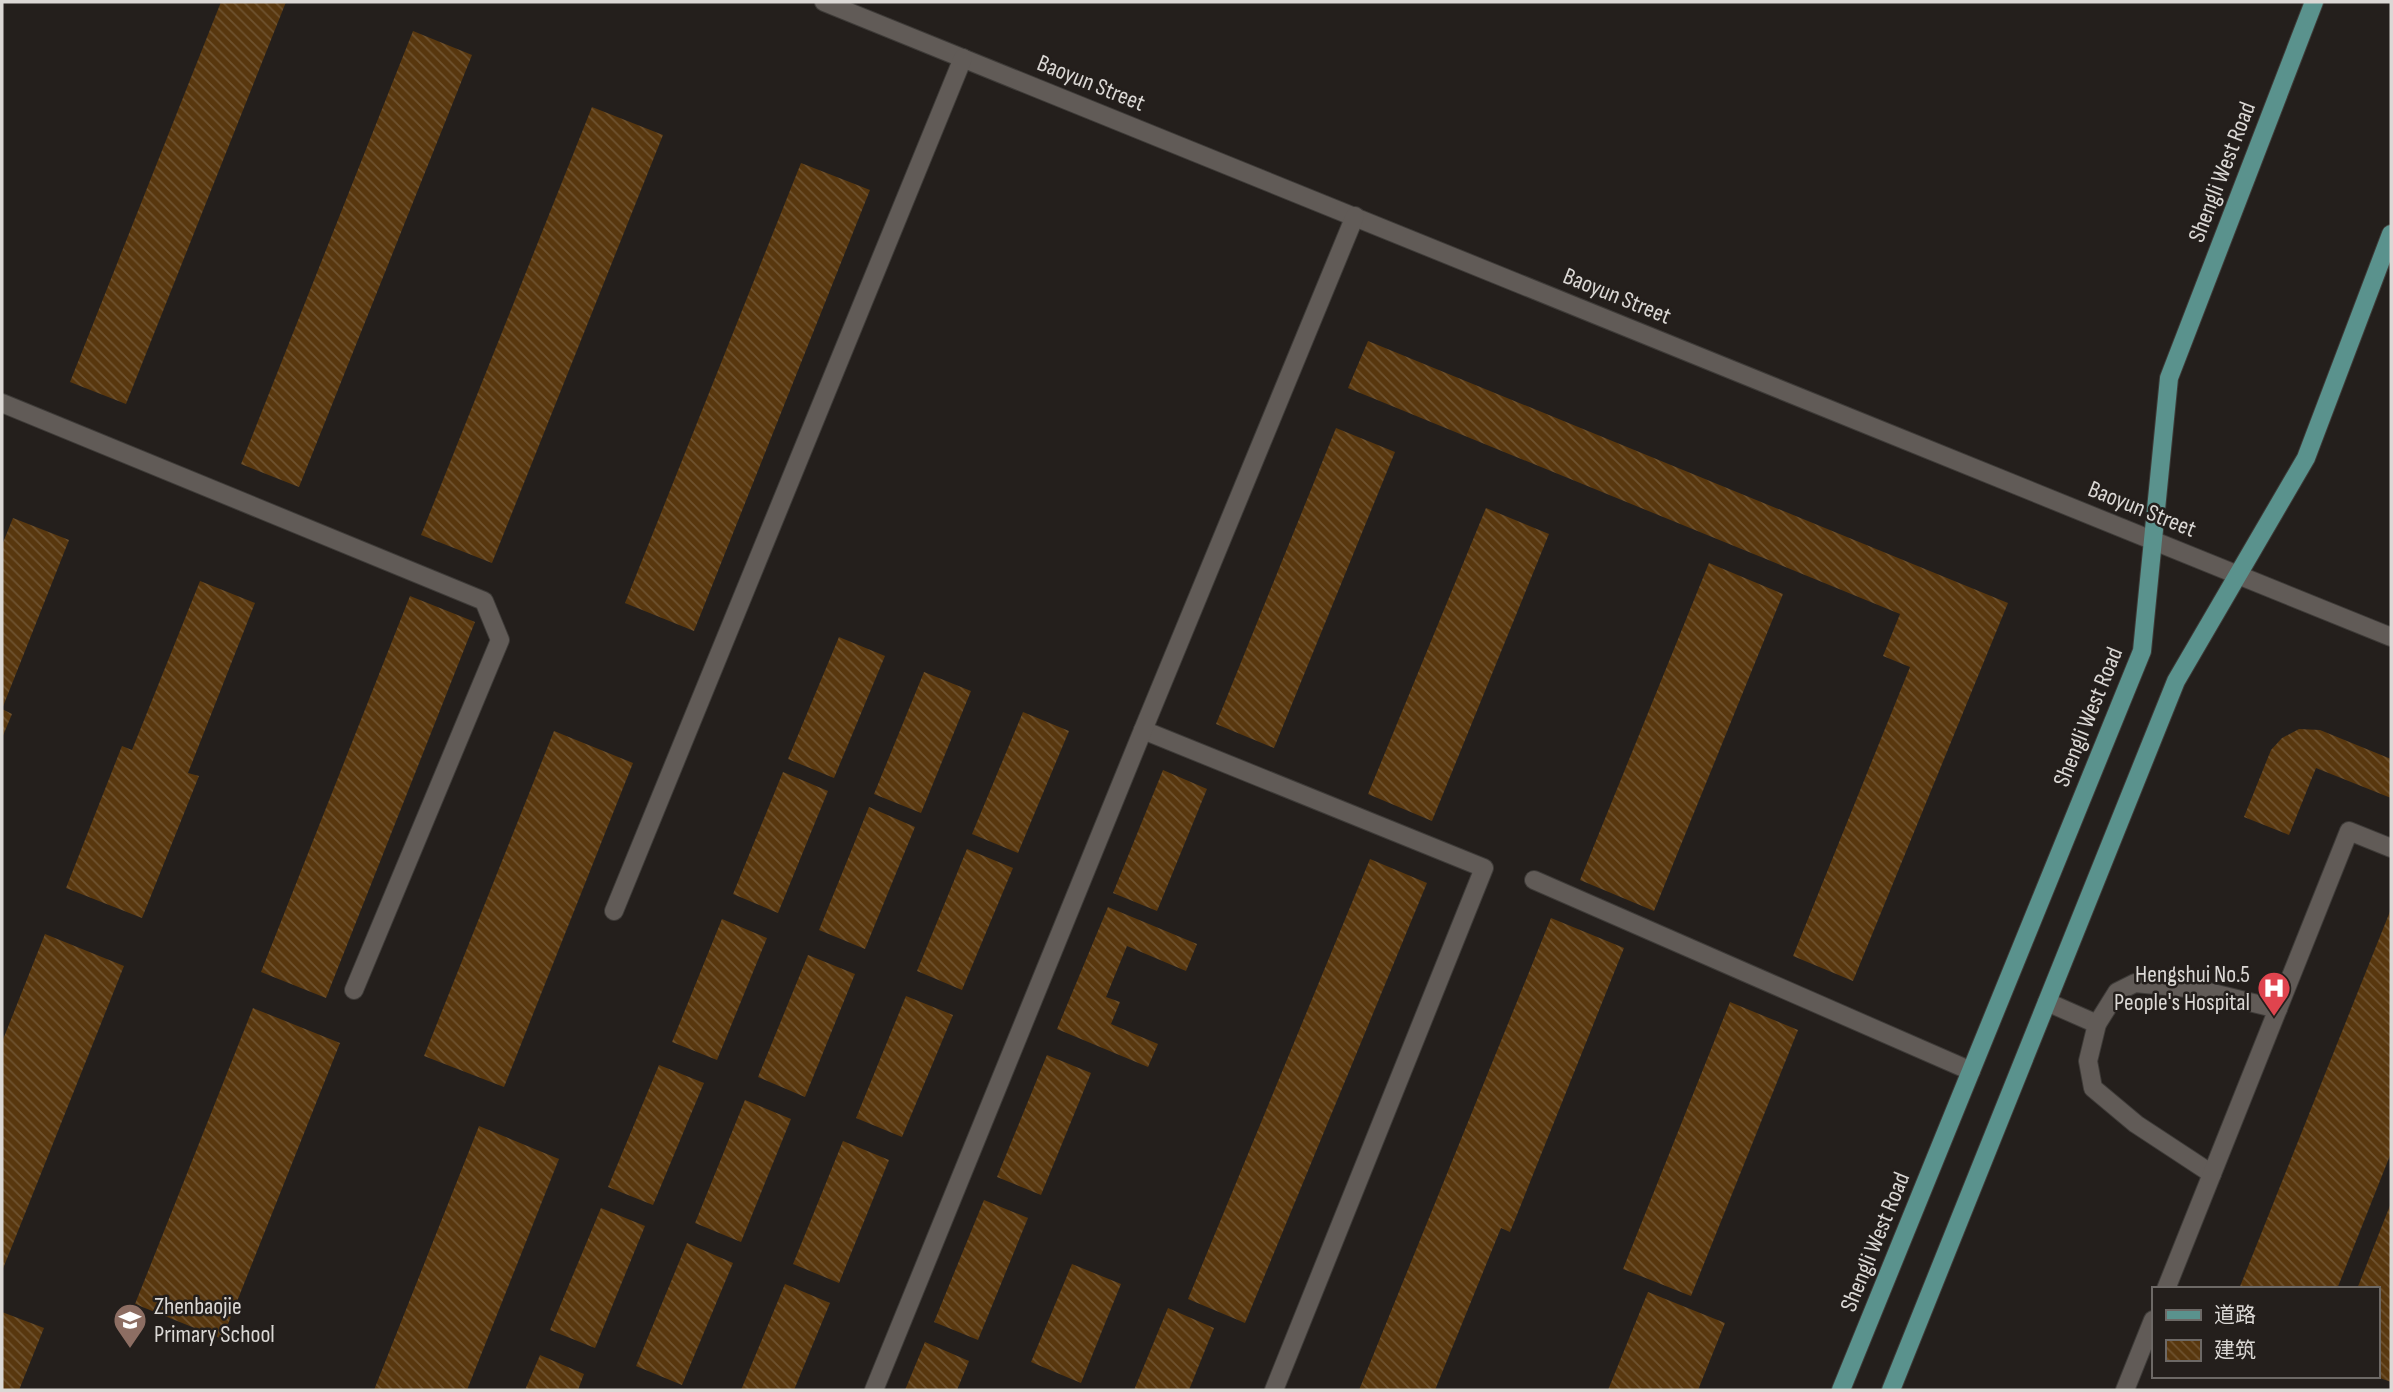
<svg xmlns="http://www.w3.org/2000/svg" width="2393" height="1392" font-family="'Sofia Sans Condensed','Noto Sans SC',sans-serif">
<defs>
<pattern id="building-back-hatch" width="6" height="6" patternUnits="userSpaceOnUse" patternTransform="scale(1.75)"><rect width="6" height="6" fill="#58370e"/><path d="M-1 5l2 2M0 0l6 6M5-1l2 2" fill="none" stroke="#6f5330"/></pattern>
</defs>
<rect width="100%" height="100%" fill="#241f1c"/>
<g fill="url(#building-back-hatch)">
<path d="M221 2H286L126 404 70 382Z"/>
<path d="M413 31 472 55 299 487 241 464Z"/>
<path d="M592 107 663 135 492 563 421 535Z"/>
<path d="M801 163 870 190 694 631 625 603Z"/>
<path d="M1368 341 2008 603 1853 981 1793 956 1910 667 1883 656 1900 614 1348 388Z"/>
<path d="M1336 428 1395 452 1274 748 1216 724Z"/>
<path d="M1486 508 1549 534 1432 821 1368 794Z"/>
<path d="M13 518 69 540 2 709V545Z"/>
<path d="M1709 563 1783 594 1654 911 1580 880Z"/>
<path d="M200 581 255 603 188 773 199 776 142 918 66 888 122 746 132 750Z"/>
<path d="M410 596 475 622 326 998 261 972Z"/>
<path d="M839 637 885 656 834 778 788 759Z"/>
<path d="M924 672 971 691 921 813 874 794Z"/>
<path d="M2 709 12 714 2 738Z"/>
<path d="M1023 712 1069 731 1018 853 972 834Z"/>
<path d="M2299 729 2320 730 2391 759V798L2316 768 2289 835 2244 817 2271 750 2282 738Z"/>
<path d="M554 731 633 763 504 1087 424 1056Z"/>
<path d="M1163 770 1207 789 1157 911 1113 893Z"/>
<path d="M783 772 828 791 778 913 733 894Z"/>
<path d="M869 807 915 827 865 949 819 930Z"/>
<path d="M967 849 1013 868 962 990 917 971Z"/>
<path d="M1370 859 1427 883 1245 1323 1188 1299Z"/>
<path d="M1108 907 1197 944 1186 971 1127 946 1106 997 1120 1002 1111 1024 1158 1044 1148 1067 1057 1029Z"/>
<path d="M2391 909V1153L2337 1289H2239Z"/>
<path d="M1551 918 1624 948 1510 1232 1501 1228 1435 1390H1359Z"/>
<path d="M722 919 767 938 717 1060 672 1042Z"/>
<path d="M45 934 124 966 2 1271V1042Z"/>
<path d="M808 955 855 974 805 1097 758 1077Z"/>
<path d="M906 996 953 1015 902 1137 856 1118Z"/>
<path d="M1730 1002 1798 1030 1691 1296 1623 1269Z"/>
<path d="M253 1008 340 1043 222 1339 135 1304Z"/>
<path d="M1047 1055 1091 1073 1041 1195 997 1177Z"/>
<path d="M659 1065 704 1083 653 1205 608 1187Z"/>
<path d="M745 1100 791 1119 741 1242 695 1223Z"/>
<path d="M479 1126 559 1159 467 1390H374Z"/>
<path d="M843 1141 889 1160 839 1283 793 1264Z"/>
<path d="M984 1200 1028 1218 978 1340 934 1322Z"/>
<path d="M2391 1203V1382L2377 1377V1289H2357Z"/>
<path d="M601 1208 645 1226 595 1348 550 1330Z"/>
<path d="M687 1243 733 1263 682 1385 636 1366Z"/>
<path d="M1072 1264 1121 1284 1081 1383 1031 1362Z"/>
<path d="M785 1284 830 1303 794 1390H741Z"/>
<path d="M1648 1292 1725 1323 1698 1390H1608Z"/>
<path d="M1168 1308 1214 1328 1189 1390H1134Z"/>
<path d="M2 1312 44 1328 19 1390H2Z"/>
<path d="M925 1342 969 1361 957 1390H905Z"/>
<path d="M540 1355 584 1374 578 1390H525Z"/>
</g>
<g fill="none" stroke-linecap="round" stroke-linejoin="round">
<defs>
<g id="minor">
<path d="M824 2 2391 637"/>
<path d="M2 403 484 601 500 640 354 990"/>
<path d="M1143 730 1484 868 1274 1390"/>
<path d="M1534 880 1971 1071"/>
<path d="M614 911 963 58"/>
<path d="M2047 1002 2097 1024"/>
<path d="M2212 1174 2136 1124 2093 1088 2088 1061 2097 1024 2117 992 2135 983 2196 989 2278 1009"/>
<path d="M2166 1289 2349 831 2391 848"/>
<path d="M874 1390 1143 730 1355 216"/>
<path d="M2125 1390 2153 1320"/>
</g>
<g id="major">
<path d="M1841 1390 2142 651 2169 378 2314 2"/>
<path d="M1891 1390 2176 681 2306 458 2391 234"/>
</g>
</defs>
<use href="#minor" stroke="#3e3b38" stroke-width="20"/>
<use href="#major" stroke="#3e3b38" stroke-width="20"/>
<use href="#minor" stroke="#615b57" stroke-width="18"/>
<use href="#major" stroke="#5a928d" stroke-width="18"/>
</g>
<defs>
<symbol id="hospital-pin" viewBox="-11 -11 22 30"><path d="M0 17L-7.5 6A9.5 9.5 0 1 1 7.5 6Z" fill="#e0444e" stroke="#241f1c"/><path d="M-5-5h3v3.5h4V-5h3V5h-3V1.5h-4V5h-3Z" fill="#fff"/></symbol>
<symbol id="school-pin" viewBox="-11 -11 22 30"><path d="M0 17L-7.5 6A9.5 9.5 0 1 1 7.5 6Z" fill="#8d6e63" stroke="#241f1c"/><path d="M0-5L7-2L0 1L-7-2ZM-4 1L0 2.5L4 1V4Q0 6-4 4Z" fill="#fff"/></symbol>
</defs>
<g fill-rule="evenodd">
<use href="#hospital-pin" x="2255" y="969" width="38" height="52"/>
<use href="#school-pin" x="111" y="1301" width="38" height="52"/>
</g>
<g text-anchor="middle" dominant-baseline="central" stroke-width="5" stroke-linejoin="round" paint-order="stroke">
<g font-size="24" fill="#dbd8d5" stroke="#241f1c">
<text transform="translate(1091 83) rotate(22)">Baoyun Street</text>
<text transform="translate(2222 172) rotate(-69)">Shengli West Road</text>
<text transform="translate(1617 296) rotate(22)">Baoyun Street</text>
<text transform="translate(2142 509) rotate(22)">Baoyun Street</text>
<text transform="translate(2088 717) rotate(-68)">Shengli West Road</text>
<text transform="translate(1875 1242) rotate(-68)">Shengli West Road</text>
</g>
<g font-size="24" fill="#dbd8d5" stroke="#241f1c" text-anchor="end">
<text x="2250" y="974">Hengshui No.5<tspan x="2250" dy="28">People's Hospital</tspan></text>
<text x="154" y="1306" text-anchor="start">Zhenbaojie<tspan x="154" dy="28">Primary School</tspan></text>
</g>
</g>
<rect width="2393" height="1392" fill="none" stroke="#dbd8d5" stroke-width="7"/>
<rect x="2152" y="1287" width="228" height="91" fill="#241f1c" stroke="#6d6966" stroke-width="2"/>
<rect x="2166" y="1310" width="35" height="10" fill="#5a928d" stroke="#6d6966" stroke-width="2"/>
<text x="2214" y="1322" font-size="21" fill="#dbd8d5">道路</text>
<rect x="2166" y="1340" width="35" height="21" fill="url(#building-back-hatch)" stroke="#6d6966" stroke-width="2"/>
<text x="2214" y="1357" font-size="21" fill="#dbd8d5">建筑</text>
</svg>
